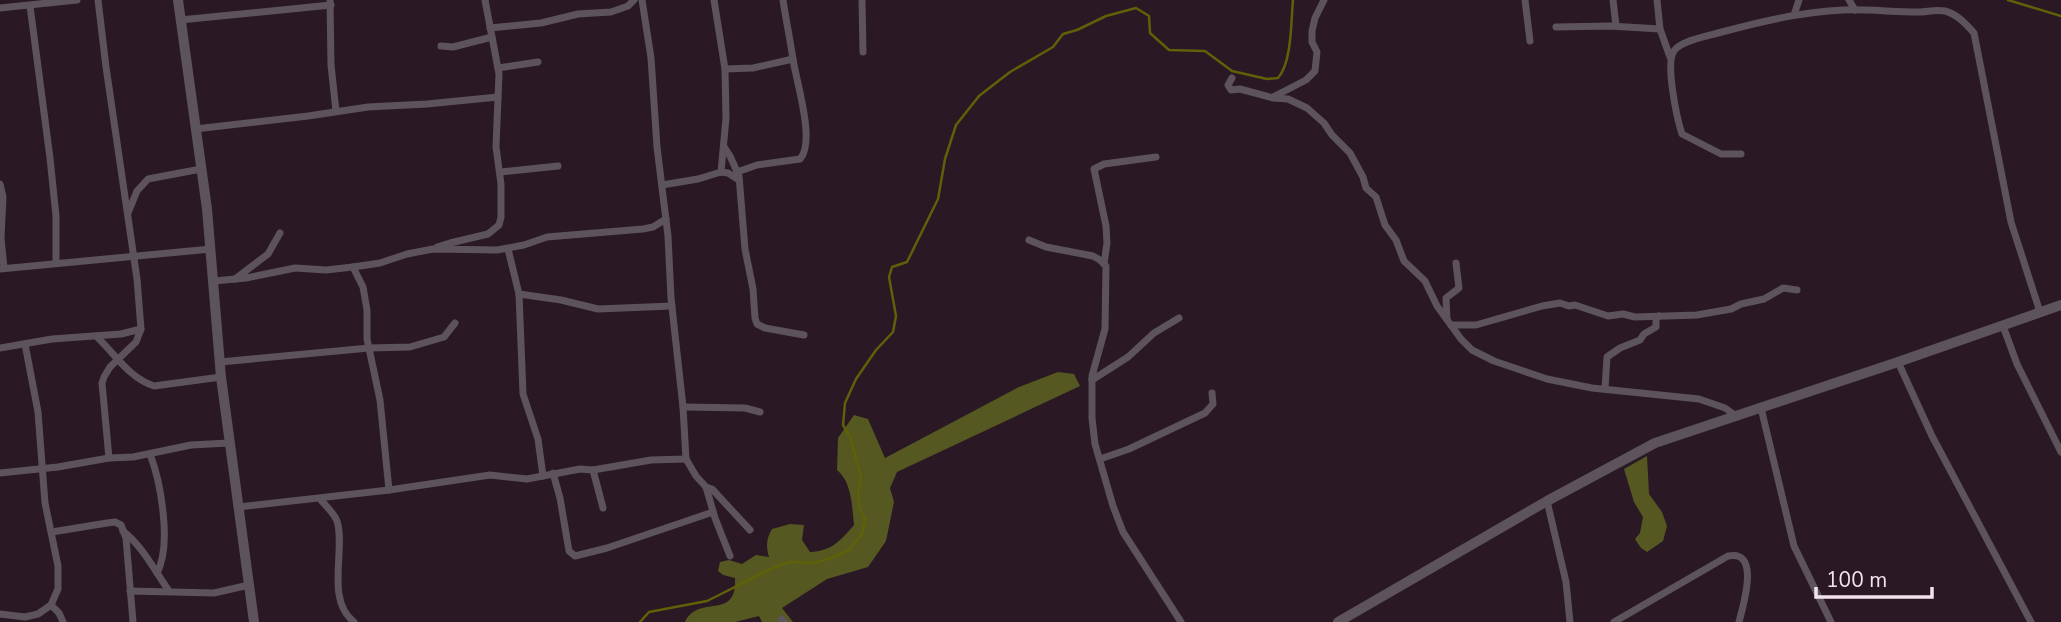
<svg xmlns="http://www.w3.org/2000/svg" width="2061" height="622" font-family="'Nunito Sans',sans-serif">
<rect width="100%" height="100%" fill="#2a1825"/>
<g fill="#555821">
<path d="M1058 372 1074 374 1080 386 897 472 890 488 894 502 886 541 868 567 827 579 782 608 793 622H762L759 616 735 622H685C699 593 737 622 735 578L723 575 718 571 720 562 729 560 742 564 756 555 769 557C766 546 766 539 772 529L790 524 804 525 802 540 810 552C832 551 840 541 854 525 852 507 852 482 837 470L838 438 854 415 868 419 885 458 1019 387Z"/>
<path d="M1647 456 1649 494 1662 512 1667 526 1663 541 1647 552 1641 548 1635 539 1640 533 1643 517 1634 502 1624 469Z"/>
</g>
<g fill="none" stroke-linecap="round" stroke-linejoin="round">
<g stroke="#5e6108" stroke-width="2.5">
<path d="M2008 0 2061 16"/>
<path d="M640 622 649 612 707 601 775 567 790 562 815 563 831 558 849 550 862 534 865 520 860 509 858 493 861 476 850 437 843 425 845 403 856 379 876 350 893 332 896 316 889 277 892 267 907 262 938 199 945 159 956 125 979 96 1010 72 1053 47 1063 34 1077 30 1106 16 1136 8 1149 16 1150 33 1169 50 1205 51 1232 71 1267 79 1278 78C1292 63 1291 20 1293 0"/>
</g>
<g stroke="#5d535a" stroke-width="7">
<path d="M98 0 106 67 137 279 141 329 136 342 110 367 104 377 102 383 109 458"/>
<path d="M330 0 331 65 336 111"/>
<path d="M714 0 725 69 726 118 721 172"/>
<path d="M862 0 863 52"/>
<path d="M1525 0 1530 41"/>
<path d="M1613 0 1616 26"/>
<path d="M1657 0 1660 29 1670 57"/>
<path d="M1849 0 1855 10"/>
<path d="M30 6 50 158 56 216V262"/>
<path d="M0 8 77 0"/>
<path d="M1794 15 1799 0"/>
<path d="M180 20 331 5"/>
<path d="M1556 27 1610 26 1660 29"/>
<path d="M490 28 541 23 578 14 611 12 628 6 634 0"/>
<path d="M441 46 453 47 492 37"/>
<path d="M498 68 538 62"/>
<path d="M725 69 753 68 793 59"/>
<path d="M1232 78 1228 85 1231 90 1240 89 1273 98 1288 99 1307 108 1324 123 1332 135 1350 153 1363 177 1366 188 1376 197 1385 225 1396 240 1404 261 1425 281 1437 306 1461 339 1472 350 1494 361 1547 379 1592 388 1699 399 1725 408 1736 416"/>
<path d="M1273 97 1306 80 1315 71 1317 52 1312 42V31L1315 18 1324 0"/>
<path d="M195 129 308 116 368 107 427 104 498 97"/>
<path d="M724 147 730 156 739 176 745 249 753 289 755 318 757 324 765 328 804 335"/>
<path d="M1741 154H1721L1682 134C1677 119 1665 63 1674 51 1680 41 1707 36 1718 33 1759 22 1800 12 1843 10 1868 9 1893 12 1918 12 1927 12 1936 9 1945 11 1957 14 1966 24 1974 33L2011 222 2040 312"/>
<path d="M500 172 558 166"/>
<path d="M737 172 757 165 800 159C816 142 796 81 793 59 790 39 786 20 783 0"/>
<path d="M0 184 3 197 1 238 4 268"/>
<path d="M662 185 698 179 721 172 728 173 739 180"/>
<path d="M128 213 137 191 148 179 201 169"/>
<path d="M1029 240 1046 247 1093 256 1100 260 1106 266 1105 329 1092 376V418L1095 444 1113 506 1123 532 1181 622"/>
<path d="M437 247 450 243 488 234 499 225 501 217V184L496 147 499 74 485 0"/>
<path d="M508 249 519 294 523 394 538 439 543 476"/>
<path d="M1104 264 1107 243 1106 226 1094 169 1104 164 1156 157"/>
<path d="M353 267 363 287 367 310V339L380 400 389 490"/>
<path d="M0 269 211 249"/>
<path d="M235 279 268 254 280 233"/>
<path d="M214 281 246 278 295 268 326 270 353 267 380 263 407 254 433 249 497 250 524 245 547 237 643 229 653 227 666 219"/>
<path d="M519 294 561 300 598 309 672 306"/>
<path d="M1447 319 1446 298 1459 288 1456 263"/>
<path d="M1451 325H1476L1542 306 1560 303 1569 306 1575 305 1608 316 1623 314 1635 317 1697 315 1731 309 1741 304 1764 299 1783 288 1797 290"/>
<path d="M2003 326 2017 364 2061 452"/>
<path d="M97 337C115 354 129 378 154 386L221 377"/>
<path d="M0 348 52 339 121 334 141 329"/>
<path d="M220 362 369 348 410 347 444 337 455 323"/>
<path d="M1898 362 1932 436 2031 622"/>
<path d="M1092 380 1128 357 1154 333 1179 318"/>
<path d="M1605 389 1607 357 1620 348 1640 340 1644 334 1656 327V319L1659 316"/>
<path d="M683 407 745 408 760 412"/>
<path d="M1761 408 1794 546 1831 622"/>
<path d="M150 454C161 483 172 545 157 573"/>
<path d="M686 459 696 476 706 487 715 518 730 556"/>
<path d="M1100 459 1129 449 1205 413 1213 404 1212 393"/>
<path d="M593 470 603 508"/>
<path d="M0 473 58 467 109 458 133 457 191 445 229 443"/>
<path d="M553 473 560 498 569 551 575 556 607 548 713 512"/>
<path d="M706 487 712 489 750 530"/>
<path d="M320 499C325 505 334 513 337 521 346 549 325 600 354 622"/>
<path d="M1547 501 1566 582 1570 622"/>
<path d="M238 507 389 490 490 475 527 479 580 469 593 470 651 460 686 459 683 407 671 298 668 236 657 147 651 58 642 0"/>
<path d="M123 531C144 548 154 570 169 591"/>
<path d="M52 532 107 523 115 522 121 525 126 538 133 622"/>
<path d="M130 591 214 593 249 585"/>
<path d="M51 605 59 613 63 622"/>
<path d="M0 614 25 617 38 614 51 605 58 589V566L45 503 38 412 25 344"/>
<path d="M781 619 784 622"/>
<path d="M1614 622 1728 556C1761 549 1743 606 1739 622"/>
</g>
<g stroke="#5d535a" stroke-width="10">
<path d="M178 0 207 209 221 377 254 622"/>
<path d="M1338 622 1547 501 1655 443 1898 362 2061 305"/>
</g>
</g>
<path d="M1816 587v10h116v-10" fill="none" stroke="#f1e4ed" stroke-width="3.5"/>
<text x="1826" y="587" font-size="21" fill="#f1e4ed" stroke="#2a1825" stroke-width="5" paint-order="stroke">100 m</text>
</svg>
